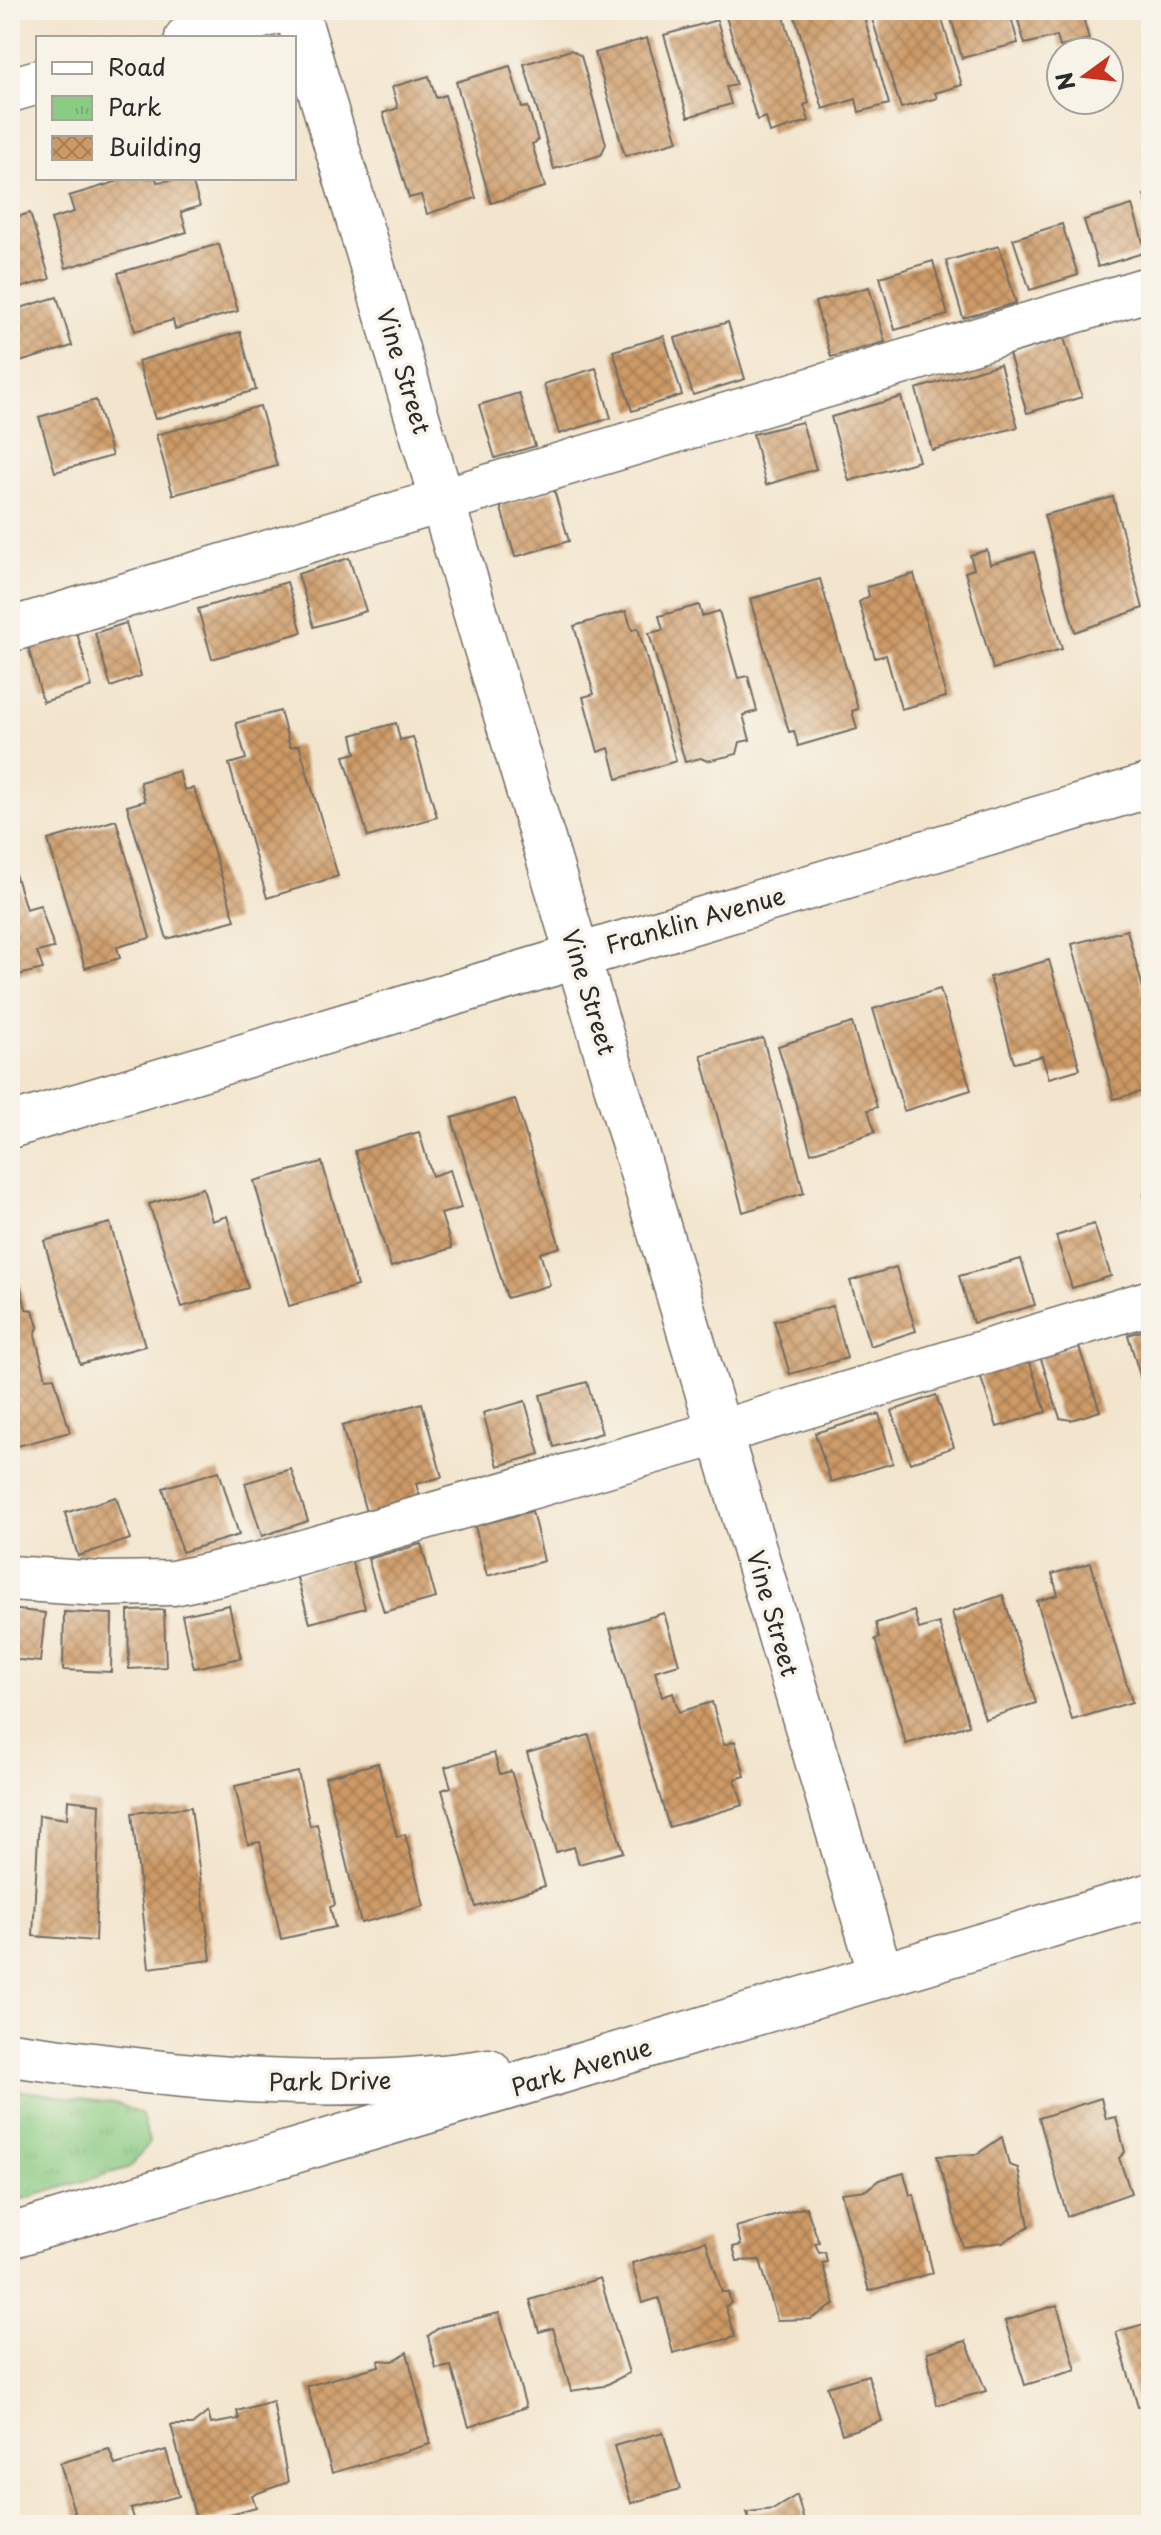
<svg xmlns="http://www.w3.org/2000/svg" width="1161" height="2535" font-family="'Playpen Sans',sans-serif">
<defs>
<pattern id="park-tufts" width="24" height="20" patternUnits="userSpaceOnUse" patternTransform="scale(2)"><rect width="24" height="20" fill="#8bcb83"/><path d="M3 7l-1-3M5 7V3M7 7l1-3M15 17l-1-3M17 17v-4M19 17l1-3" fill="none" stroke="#78ae71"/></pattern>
<pattern id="building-cross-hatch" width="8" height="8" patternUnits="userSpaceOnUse" patternTransform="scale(2)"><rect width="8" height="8" fill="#cd9a66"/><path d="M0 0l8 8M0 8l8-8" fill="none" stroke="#a77e54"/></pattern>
</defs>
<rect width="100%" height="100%" fill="#f7f3e8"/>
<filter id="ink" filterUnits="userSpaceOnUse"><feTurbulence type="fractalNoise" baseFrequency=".0125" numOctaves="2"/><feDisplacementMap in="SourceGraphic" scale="16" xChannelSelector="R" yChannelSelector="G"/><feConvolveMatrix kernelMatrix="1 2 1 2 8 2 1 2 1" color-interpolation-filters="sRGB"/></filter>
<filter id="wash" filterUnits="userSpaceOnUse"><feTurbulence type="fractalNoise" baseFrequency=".006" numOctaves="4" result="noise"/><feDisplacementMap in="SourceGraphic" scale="32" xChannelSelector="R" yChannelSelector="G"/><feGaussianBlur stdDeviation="1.8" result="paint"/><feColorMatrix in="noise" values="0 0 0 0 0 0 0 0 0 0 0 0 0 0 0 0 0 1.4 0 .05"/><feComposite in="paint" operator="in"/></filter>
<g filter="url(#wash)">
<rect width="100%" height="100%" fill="#f3e5cd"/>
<path fill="url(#park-tufts)" stroke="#5b7b57" stroke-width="2" d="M10 2089 119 2104 142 2115 149 2142 131 2167 10 2203Z"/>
<g id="blocks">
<g fill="url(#building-cross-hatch)">
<path d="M724 10H782L809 103 804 105 809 121 770 133 766 117 757 120Z"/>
<path d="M793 10H862L889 104 859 112 856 99 823 109Z"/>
<path d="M869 10H939L962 85 935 93 937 98 901 108Z"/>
<path d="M949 10H1009L1018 43 962 58Z"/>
<path d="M1015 10H1081L1089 39 1060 47 1057 36 1025 44Z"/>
<path d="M717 20 736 85 726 87 731 104 688 117 664 35Z"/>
<path d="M647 38 678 141 625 156 595 53Z"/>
<path d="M571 50 581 56 606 144 601 155 554 169 524 64Z"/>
<path d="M510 66 522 108 528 107 538 141 532 144 545 187 491 203 456 82Z"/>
<path d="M429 76 436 98 445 95 476 198 427 214 421 195 409 198 383 113 398 108 392 87Z"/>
<path d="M129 178H156L157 182 191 178 200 206 181 212 187 232 66 268 51 219 74 212 69 196Z"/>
<path d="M1151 193V214L1150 215 1144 195Z"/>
<path d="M1132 205 1146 252 1098 267 1084 220Z"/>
<path d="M30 213 50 279 10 291V219Z"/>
<path d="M1062 224 1078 275 1030 290 1013 239Z"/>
<path d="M219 244 238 311 175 329 173 320 135 331 118 273Z"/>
<path d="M999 246 1016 303 963 318 946 261Z"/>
<path d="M933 261 948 315 895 330 880 277Z"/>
<path d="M869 287 885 342 831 357 815 302Z"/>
<path d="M57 297 72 346 20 362 10 328V311Z"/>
<path d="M728 322 745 379 693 395 675 338Z"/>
<path d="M240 332 256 390 155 419 138 361Z"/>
<path d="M664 336 682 395 632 411 613 351Z"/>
<path d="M1064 338 1082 397 1027 413 1009 354Z"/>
<path d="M1000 364 1018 427 932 450 916 389Z"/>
<path d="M596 368 611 418 559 434 544 384Z"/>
<path d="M519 393 535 446 495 458 479 405Z"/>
<path d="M901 397 919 461 849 481 831 417Z"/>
<path d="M96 400 112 456 55 472 39 417Z"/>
<path d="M260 406 277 466 173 495 156 435Z"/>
<path d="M802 422 816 469 766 485 753 434Z"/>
<path d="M554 490 569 541 515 557 500 505Z"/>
<path d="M1113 497 1143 608 1075 632 1044 515Z"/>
<path d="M987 550 990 564 1034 552 1062 649 993 669 965 572 974 569 970 555Z"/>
<path d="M349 558 366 611 314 627 298 574Z"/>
<path d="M914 574 946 697 901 709 886 655 875 658 859 602 869 596 867 587Z"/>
<path d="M820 579 858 709 852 711 857 729 798 746 794 731 789 732 750 599Z"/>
<path d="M287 582 302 632 212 659 198 609Z"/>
<path d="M699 605 702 616 719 611 738 678 748 676 757 711 743 715 750 740 740 742 737 754 707 761 701 758 685 762 649 633 663 630 659 616Z"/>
<path d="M626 611 632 630 638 628 676 761 617 779 609 748 598 752 583 697 594 694 574 626Z"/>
<path d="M126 623 141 676 111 687 95 633Z"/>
<path d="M77 633 92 687 43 702 28 646Z"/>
<path d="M280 711 290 747 299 745 338 876 267 898 229 764 246 759 236 723Z"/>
<path d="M396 723 400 740 413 737 437 817 368 837 344 756 356 753 352 735Z"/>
<path d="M179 771 184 790 194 788 235 920 167 939 127 806 145 801 140 782Z"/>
<path d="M116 820 150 938 117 947 120 958 85 968 48 840Z"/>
<path d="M10 858 26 909 40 905 54 948 37 952 43 969 10 977Z"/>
<path d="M1127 930 1151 1017V1039L1147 1040 1151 1089 1114 1099 1072 944Z"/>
<path d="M1049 960 1080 1069 1049 1078 1042 1056 1014 1063 990 977Z"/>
<path d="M940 989 971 1090 904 1111 873 1009Z"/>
<path d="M852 1023 877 1107 868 1110 875 1132 811 1153 778 1046Z"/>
<path d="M763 1038 804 1193 743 1212 701 1055Z"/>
<path d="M515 1099 560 1247 540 1253 550 1285 507 1298 452 1118Z"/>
<path d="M419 1132 432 1176 450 1170 461 1208 441 1214 452 1248 391 1267 355 1151Z"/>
<path d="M322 1162 357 1286 289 1306 254 1181Z"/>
<path d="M203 1188 212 1221 227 1216 248 1288 182 1307 149 1204Z"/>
<path d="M1151 1192V1215H1150L1144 1194Z"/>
<path d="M110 1223 145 1346 80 1364 44 1241Z"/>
<path d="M1094 1224 1111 1276 1072 1288 1056 1236Z"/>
<path d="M1021 1259 1035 1305 973 1323 959 1276Z"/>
<path d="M896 1267 916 1331 870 1346 850 1281Z"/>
<path d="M19 1280 26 1309 33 1310 38 1327 35 1335 46 1378 54 1377 70 1432 10 1448V1282Z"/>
<path d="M833 1306 847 1358 790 1374 774 1321Z"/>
<path d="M1151 1328V1391L1145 1393 1128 1335Z"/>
<path d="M1078 1344 1100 1411 1071 1420 1060 1418 1040 1356Z"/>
<path d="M1029 1360 1046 1412 997 1427 980 1375Z"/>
<path d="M587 1382 602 1433 554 1447 540 1395Z"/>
<path d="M936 1395 954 1447 910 1463 892 1411Z"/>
<path d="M525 1401 540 1454 498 1466 483 1413Z"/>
<path d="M422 1403 442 1477 416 1484 421 1500 367 1516 342 1426Z"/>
<path d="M879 1414 893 1463 831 1482 815 1433Z"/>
<path d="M291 1469 308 1521 262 1536 245 1483Z"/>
<path d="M219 1471 239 1535 182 1552 163 1488Z"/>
<path d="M116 1497 130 1539 78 1556 65 1513Z"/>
<path d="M532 1511 544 1561 487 1576 475 1526Z"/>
<path d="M421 1544 436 1598 384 1612 368 1559Z"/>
<path d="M351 1559 365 1608 310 1623 296 1575Z"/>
<path d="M1091 1563 1132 1702 1072 1720 1037 1601 1058 1595 1052 1574Z"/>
<path d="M1003 1595 1036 1703 985 1719 952 1612Z"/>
<path d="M229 1605 241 1658 194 1668 182 1615Z"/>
<path d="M10 1609 45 1613 40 1662 10 1659Z"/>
<path d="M164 1610 166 1667 129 1669 128 1611Z"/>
<path d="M914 1611 919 1629 939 1623 969 1725 906 1744 875 1639 879 1638 876 1623Z"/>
<path d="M64 1612 112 1614 111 1672 63 1670Z"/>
<path d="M664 1613 679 1664 655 1671 662 1697 673 1693 679 1712 712 1702 724 1745 735 1741 745 1776 735 1779 743 1805 669 1827 610 1629Z"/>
<path d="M589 1735 623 1852 579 1864 574 1847 556 1852 527 1753Z"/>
<path d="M494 1753 500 1774 511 1771 545 1886 476 1907 442 1790 451 1787 445 1767Z"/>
<path d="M378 1763 397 1837 405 1834 424 1906 361 1923 325 1777Z"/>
<path d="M298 1772 310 1826 317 1824 335 1905 330 1907 335 1927 281 1939 260 1842 248 1844 235 1786Z"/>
<path d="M68 1800 100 1804 95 1941 33 1936 39 1815 67 1819Z"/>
<path d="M191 1807 211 1960 149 1968 132 1813Z"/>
<path d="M1101 2098 1106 2119 1116 2117 1125 2152 1119 2158 1131 2193 1067 2216 1039 2118Z"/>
<path d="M1002 2137 1009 2165 1018 2168 1029 2226 1003 2242 963 2247 937 2156 977 2154Z"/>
<path d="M904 2173 910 2195H914L933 2273 869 2291 841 2193 866 2190 879 2180Z"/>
<path d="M806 2207 819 2242 815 2243 819 2253 825 2252 827 2262 822 2263 835 2304 811 2319 777 2320 760 2260 737 2261 733 2247 741 2245 736 2227Z"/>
<path d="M706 2241 722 2292H728L731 2303 725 2306 735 2337 673 2353 659 2298 642 2303 632 2263Z"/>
<path d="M600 2278 629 2373 604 2386 571 2391 553 2328 539 2332 530 2300Z"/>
<path d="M1057 2305 1076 2370 1025 2385 1005 2321Z"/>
<path d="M499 2313 526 2407 469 2427 451 2366 436 2369 428 2336 440 2327Z"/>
<path d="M1151 2322V2403L1138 2407 1116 2332Z"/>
<path d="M966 2341 986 2391 937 2405 927 2352Z"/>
<path d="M407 2352 430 2444 332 2473 307 2386 379 2366 378 2360 393 2361Z"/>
<path d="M868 2375 882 2421 842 2434 827 2387Z"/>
<path d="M273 2401 288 2482 252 2495 256 2507 197 2523 171 2425H192L208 2412 211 2424 239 2419 237 2411Z"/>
<path d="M663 2432 680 2489 631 2503 614 2446Z"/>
<path d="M109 2449 115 2465 166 2450 179 2496 131 2509 136 2525H78L60 2463Z"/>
<path d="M797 2495 805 2525H751L747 2512 774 2509Z"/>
</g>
</g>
</g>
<g filter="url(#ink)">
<use href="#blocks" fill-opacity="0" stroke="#716c64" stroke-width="2"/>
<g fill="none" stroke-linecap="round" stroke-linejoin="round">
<defs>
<g id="minor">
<path d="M296 10 881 1975"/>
<path d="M187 38 283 10"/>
<path d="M10 90 38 82"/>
<path d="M10 630 1151 288"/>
<path d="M10 1126 1151 785"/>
<path d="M10 1578 100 1584 173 1583 265 1563 721 1432 1151 1302"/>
<path d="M10 2054C168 2076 331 2096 489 2071"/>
<path d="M10 2236 1151 1895"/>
</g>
</defs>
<use href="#minor" stroke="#716c64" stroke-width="47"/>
<use href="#minor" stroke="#fff" stroke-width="44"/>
</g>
</g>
<g text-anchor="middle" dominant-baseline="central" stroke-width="7" stroke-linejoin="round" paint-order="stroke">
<g font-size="24" fill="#2b2b2b" stroke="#f7f3e8">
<text transform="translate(405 371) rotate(73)">Vine Street</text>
<text transform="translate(695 919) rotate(-16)">Franklin Avenue</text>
<text transform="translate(590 992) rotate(73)">Vine Street</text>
<text transform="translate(774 1613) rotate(74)">Vine Street</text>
<text transform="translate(581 2066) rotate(-17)">Park Avenue</text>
<text transform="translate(330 2080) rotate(-1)">Park Drive</text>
</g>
</g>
<rect width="1161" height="2535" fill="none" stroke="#f7f3e8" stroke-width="40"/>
<rect x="36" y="36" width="260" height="144" fill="#f7f3e8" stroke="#a5a39c" stroke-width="2"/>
<rect x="52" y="62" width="40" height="12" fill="#ffffff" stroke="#a5a39c" stroke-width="2"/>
<text x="108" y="76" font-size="24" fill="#2b2b2b">Road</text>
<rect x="52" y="96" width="40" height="24" fill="url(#park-tufts)" stroke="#a5a39c" stroke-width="2"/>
<text x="108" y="116" font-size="24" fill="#2b2b2b">Park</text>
<rect x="52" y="136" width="40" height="24" fill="url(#building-cross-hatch)" stroke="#a5a39c" stroke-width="2"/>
<text x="108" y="156" font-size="24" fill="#2b2b2b">Building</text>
<g transform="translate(1085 76) rotate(255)"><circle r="38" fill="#f7f3e8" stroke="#a5a39c" stroke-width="2"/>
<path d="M0-6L14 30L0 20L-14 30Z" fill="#c8321e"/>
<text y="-12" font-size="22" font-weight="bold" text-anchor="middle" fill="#2b2b2b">N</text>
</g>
</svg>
